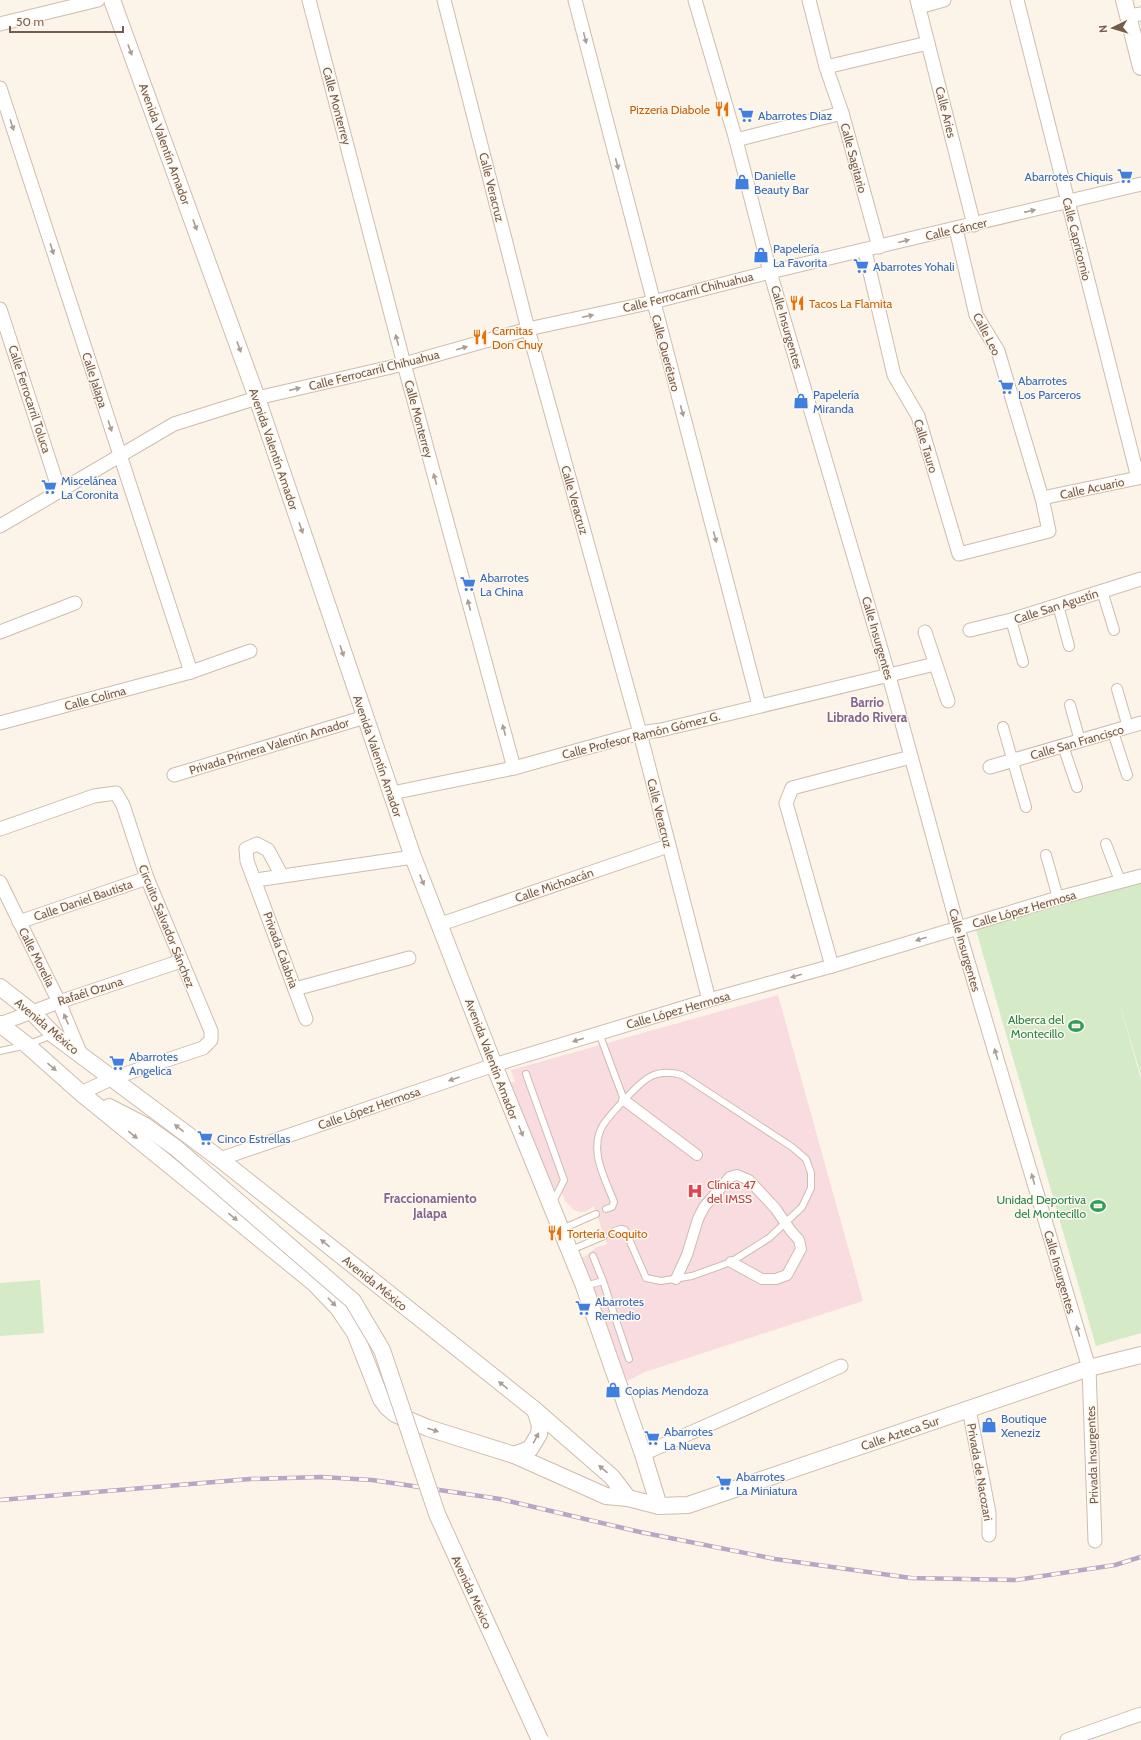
<svg xmlns="http://www.w3.org/2000/svg" width="1141" height="1740" font-family="Cabin,sans-serif">
<rect width="100%" height="100%" fill="#fcf4e8"/>
<path fill="#f9dcdf" d="M778 995 863 1301 645 1372 623 1383 574 1260 586 1256 595 1248 607 1244 594 1206 587 1211 581 1212 574 1210 565 1201 563 1195 553 1187H548L508 1082H515L511 1070Z"/>
<g fill="#d5eac7">
<path d="M1141 882V1075L1116 992 1141 1079V1333L1096 1346 976 930Z"/>
<path d="M40 1280 44 1333 0 1336V1283Z"/>
</g>
<g fill="none" stroke-linecap="round" stroke-linejoin="round">
<defs>
<g id="service">
<path d="M599 1033 624 1100C643 1081 652 1067 682 1075L792 1147 806 1159 811 1173V1188L802 1207 769 1238 731 1262 692 1276 661 1281 646 1278 625 1230 621 1229 614 1231"/>
<path d="M0 1051 27 1045 52 1035"/>
<path d="M526 1074 564 1180 553 1202"/>
<path d="M606 1209 612 1207 614 1202C605 1178 588 1150 603 1125 609 1116 617 1108 624 1100"/>
<path d="M562 1229 596 1214"/>
<path d="M571 1250 604 1236"/>
<path d="M593 1256 603 1281"/>
<path d="M585 1286 603 1281 629 1359"/>
</g>
<g id="pedestrian">
<path d="M1102 591 1114 630"/>
<path d="M1058 605 1069 646"/>
<path d="M1011 620 1023 662"/>
<path d="M1117 689 1128 727"/>
<path d="M1070 705 1080 741"/>
<path d="M1003 727 1026 807"/>
<path d="M1113 732 1127 775"/>
<path d="M1063 746 1077 787"/>
<path d="M1106 844 1120 881"/>
<path d="M1046 855 1058 898"/>
<path d="M624 1100 697 1155"/>
<path d="M676 1279 687 1255 698 1219 704 1207 730 1177 737 1175 749 1180 775 1208 791 1231 799 1240 801 1249 787 1275 776 1279H762L731 1262"/>
</g>
<g id="minor">
<path d="M309 0 404 364 514 768"/>
<path d="M444 0 528 329 640 733 709 1000"/>
<path d="M575 0 759 705"/>
<path d="M695 0 736 140 770 272 889 676 958 928 1089 1368 1095 1541"/>
<path d="M809 0 826 67 842 113 879 247"/>
<path d="M917 0 974 225"/>
<path d="M1017 0 1138 478 1042 498"/>
<path d="M919 7 944 0"/>
<path d="M1129 16 1141 14"/>
<path d="M0 24 98 0"/>
<path d="M826 67 928 43"/>
<path d="M0 88 191 672"/>
<path d="M736 140 842 113"/>
<path d="M865 251 894 375 918 416 959 554 1049 531 1042 498 998 351 976 315 956 229"/>
<path d="M0 309 59 490"/>
<path d="M0 526 174 424 257 398 404 364 528 329 653 302 770 272 1141 184"/>
<path d="M970 630 1011 620 1141 579"/>
<path d="M0 632 75 603"/>
<path d="M925 632 948 701"/>
<path d="M0 723 191 672 250 651"/>
<path d="M990 767 1141 723"/>
<path d="M174 775 365 717"/>
<path d="M392 793 514 768 640 733 661 730 935 664"/>
<path d="M0 829 94 796 116 793 123 805 147 878 211 1031V1040L203 1048 113 1078 81 1093"/>
<path d="M282 876 268 850 257 844 246 849 247 861 306 1019"/>
<path d="M256 880 413 857"/>
<path d="M0 882 59 1002 81 1055"/>
<path d="M19 922 147 878"/>
<path d="M441 924 668 846"/>
<path d="M832 966 786 803 792 788 911 757"/>
<path d="M295 989 409 958"/>
<path d="M0 1024 59 1002 181 961"/>
<path d="M220 1159 494 1065 709 1000 832 966 1058 898 1141 876"/>
<path d="M969 1409 989 1513V1535"/>
<path d="M643 1454 841 1366"/>
<path d="M1067 1740 1141 1714"/>
</g>
<g id="tertiary">
<path d="M112 0 257 398 413 857 494 1065 584 1286 643 1454 659 1506"/>
<path d="M1124 0 1141 67"/>
<path d="M0 987 32 1012 54 1035 220 1159 535 1410 612 1477 628 1498"/>
<path d="M0 1024 27 1045 81 1093 314 1283 338 1308 355 1333 381 1399 387 1407 395 1414 428 1428 514 1455 606 1496 628 1498 659 1506 688 1505 1089 1368 1141 1355"/>
<path d="M109 1107 144 1125 176 1148"/>
<path d="M514 1455 530 1449 539 1434 540 1425 535 1410"/>
</g>
</defs>
<use href="#service" stroke="#cebcae" stroke-width="8"/>
<use href="#pedestrian" stroke="#cebcae" stroke-width="12"/>
<use href="#minor" stroke="#cebcae" stroke-width="15"/>
<use href="#tertiary" stroke="#cebcae" stroke-width="18"/>
<use href="#service" stroke="#fff" stroke-width="6"/>
<use href="#pedestrian" stroke="#fff" stroke-width="10"/>
<use href="#minor" stroke="#fff" stroke-width="13"/>
<use href="#tertiary" stroke="#fff" stroke-width="16"/>
<defs>
<path id="rail" d="M0 1500 250 1479 321 1477 372 1480 500 1499 640 1532 775 1559 911 1578 1016 1580 1115 1565 1141 1557"/>
</defs>
<use href="#rail" stroke="#b8a6c6" stroke-width="4.5"/>
<use href="#rail" stroke="#fef8ef" stroke-width="3" stroke-dasharray="9" stroke-linecap="butt"/>
<defs>
<path id="tertiary-bridge" d="M176 1148 353 1301 382 1350 437 1514 540 1740"/>
</defs>
<use href="#tertiary-bridge" stroke="#cebcae" stroke-width="18" stroke-linecap="butt"/>
<use href="#tertiary-bridge" stroke="#fff" stroke-width="16"/>
</g>
<defs><path id="oneway-solid" d="M-6-.8H1V-3.2L6.5 0L1 3.2V.8H-6Z"/></defs>
<g fill="#ad9d94">
<use href="#oneway-solid" transform="translate(585 38) rotate(76)"/>
<use href="#oneway-solid" transform="translate(130 50) rotate(70)"/>
<use href="#oneway-solid" transform="translate(12 125) rotate(72)"/>
<use href="#oneway-solid" transform="translate(617 164) rotate(76)"/>
<use href="#oneway-solid" transform="translate(1030 211) rotate(-13)"/>
<use href="#oneway-solid" transform="translate(195 225) rotate(70)"/>
<use href="#oneway-solid" transform="translate(904 241) rotate(-14)"/>
<use href="#oneway-solid" transform="translate(52 249) rotate(72)"/>
<use href="#oneway-solid" transform="translate(588 316) rotate(-12)"/>
<use href="#oneway-solid" transform="translate(397 340) rotate(-105)"/>
<use href="#oneway-solid" transform="translate(239 347) rotate(70)"/>
<use href="#oneway-solid" transform="translate(462 348) rotate(-16)"/>
<use href="#oneway-solid" transform="translate(295 389) rotate(-13)"/>
<use href="#oneway-solid" transform="translate(682 411) rotate(75)"/>
<use href="#oneway-solid" transform="translate(110 426) rotate(72)"/>
<use href="#oneway-solid" transform="translate(435 479) rotate(-105)"/>
<use href="#oneway-solid" transform="translate(301 528) rotate(71)"/>
<use href="#oneway-solid" transform="translate(715 537) rotate(75)"/>
<use href="#oneway-solid" transform="translate(469 605) rotate(-105)"/>
<use href="#oneway-solid" transform="translate(342 651) rotate(71)"/>
<use href="#oneway-solid" transform="translate(504 730) rotate(-105)"/>
<use href="#oneway-solid" transform="translate(422 880) rotate(68)"/>
<use href="#oneway-solid" transform="translate(921 939) rotate(163)"/>
<use href="#oneway-solid" transform="translate(796 976) rotate(164)"/>
<use href="#oneway-solid" transform="translate(66 1019) rotate(-113)"/>
<use href="#oneway-solid" transform="translate(578 1040) rotate(163)"/>
<use href="#oneway-solid" transform="translate(996 1054) rotate(-106)"/>
<use href="#oneway-solid" transform="translate(52 1067) rotate(41)"/>
<use href="#oneway-solid" transform="translate(454 1079) rotate(161)"/>
<use href="#oneway-solid" transform="translate(179 1128) rotate(-143)"/>
<use href="#oneway-solid" transform="translate(521 1131) rotate(68)"/>
<use href="#oneway-solid" transform="translate(133 1135) rotate(39)"/>
<use href="#oneway-solid" transform="translate(1033 1179) rotate(-106)"/>
<use href="#oneway-solid" transform="translate(233 1217) rotate(39)"/>
<use href="#oneway-solid" transform="translate(325 1243) rotate(-141)"/>
<use href="#oneway-solid" transform="translate(332 1302) rotate(46)"/>
<use href="#oneway-solid" transform="translate(1078 1331) rotate(-106)"/>
<use href="#oneway-solid" transform="translate(503 1385) rotate(-141)"/>
<use href="#oneway-solid" transform="translate(433 1430) rotate(18)"/>
<use href="#oneway-solid" transform="translate(536 1438) rotate(-62)"/>
<use href="#oneway-solid" transform="translate(603 1469) rotate(-139)"/>
</g>
<defs>
<symbol id="restaurant-bare" viewBox="-9 -9 18 18"><path d="M-5-6h1v4h1v-4h1v4h1v-4h1v5L-1.5 .5V6h-2V.5L-5-1ZM5-6V6H3V1.5H1.5Q1.5-4 5-6Z" fill="#e8710a" stroke="#fef8ef" stroke-width="2.5" paint-order="stroke"/></symbol>
<symbol id="supermarket-bare" viewBox="-9 -9 18 18"><path d="M-6-5.5h2.5l.6 2H6L4.5 2H-2.5L-4.4-4H-6ZM-1.5 3.2a1.3 1.3 0 1 0 .1 0ZM3 3.2a1.3 1.3 0 1 0 .1 0Z" fill="#3f7fe0" stroke="#fef8ef" stroke-width="2.5" paint-order="stroke"/></symbol>
<symbol id="shop-bare" viewBox="-9 -9 18 18"><path d="M-5-2.5h2.3a2.7 3.5 0 0 1 5.4 0H5L5.5 6h-11ZM-1.5-2.5h3a1.5 2.3 0 0 0-3 0Z" fill="#3f7fe0" stroke="#fef8ef" stroke-width="2.5" paint-order="stroke"/></symbol>
<symbol id="stadium-bare" viewBox="-9 -9 18 18"><path d="M0-5a6.5 5 0 1 0 0 10a6.5 5 0 1 0 0-10ZM-3.5-1.8h7v3.6h-7Z" fill="#2e9e5b" stroke="#fef8ef" stroke-width="2.5" paint-order="stroke"/></symbol>
<symbol id="hospital-bare" viewBox="-9 -9 18 18"><path d="M-5-5h3v3.5h4V-5h3V5h-3V1.5h-4V5h-3Z" fill="#e0444e" stroke="#fef8ef" stroke-width="2.5" paint-order="stroke"/></symbol>
</defs>
<g fill-rule="evenodd">
<use href="#restaurant-bare" x="711" y="98" width="22" height="22"/>
<use href="#supermarket-bare" x="735" y="104" width="22" height="22"/>
<use href="#supermarket-bare" x="1114" y="165" width="22" height="22"/>
<use href="#shop-bare" x="731" y="171" width="22" height="22"/>
<use href="#shop-bare" x="750" y="244" width="22" height="22"/>
<use href="#supermarket-bare" x="850" y="255" width="22" height="22"/>
<use href="#restaurant-bare" x="786" y="292" width="22" height="22"/>
<use href="#restaurant-bare" x="469" y="326" width="22" height="22"/>
<use href="#supermarket-bare" x="995" y="376" width="22" height="22"/>
<use href="#shop-bare" x="790" y="390" width="22" height="22"/>
<use href="#supermarket-bare" x="38" y="476" width="22" height="22"/>
<use href="#supermarket-bare" x="457" y="573" width="22" height="22"/>
<use href="#stadium-bare" x="1065" y="1015" width="22" height="22"/>
<use href="#supermarket-bare" x="106" y="1052" width="22" height="22"/>
<use href="#supermarket-bare" x="194" y="1127" width="22" height="22"/>
<use href="#hospital-bare" x="684" y="1180" width="22" height="22"/>
<use href="#stadium-bare" x="1087" y="1195" width="22" height="22"/>
<use href="#restaurant-bare" x="544" y="1222" width="22" height="22"/>
<use href="#supermarket-bare" x="572" y="1297" width="22" height="22"/>
<use href="#shop-bare" x="602" y="1379" width="22" height="22"/>
<use href="#shop-bare" x="978" y="1414" width="22" height="22"/>
<use href="#supermarket-bare" x="641" y="1427" width="22" height="22"/>
<use href="#supermarket-bare" x="713" y="1472" width="22" height="22"/>
</g>
<g text-anchor="middle" dominant-baseline="central" stroke-width="3" stroke-linejoin="round" paint-order="stroke">
<g font-size="12" fill="#765c4d" stroke="#fef8ef">
<text transform="translate(337 106) rotate(75)">Calle Monterrey</text>
<text transform="translate(946 112) rotate(76)">Calle Aries</text>
<text transform="translate(165 144) rotate(70)">Avenida Valentín Amador</text>
<text transform="translate(854 158) rotate(75)">Calle Sagitario</text>
<text transform="translate(492 187) rotate(76)">Calle Veracruz</text>
<text transform="translate(956 229) rotate(-13)">Calle Cáncer</text>
<text transform="translate(1077 239) rotate(76)">Calle Capricornio</text>
<text transform="translate(688 292) rotate(-14)">Calle Ferrocarril Chihuahua</text>
<text transform="translate(787 327) rotate(74)">Calle Insurgentes</text>
<text transform="translate(987 334) rotate(63)">Calle Leo</text>
<text transform="translate(666 353) rotate(75)">Calle Querétaro</text>
<text transform="translate(374 370) rotate(-14)">Calle Ferrocarril Chihuahua</text>
<text transform="translate(95 380) rotate(72)">Calle Jalapa</text>
<text transform="translate(30 399) rotate(72)">Calle Ferrocarril Toluca</text>
<text transform="translate(419 419) rotate(75)">Calle Monterrey</text>
<text transform="translate(926 446) rotate(73)">Calle Tauro</text>
<text transform="translate(274 449) rotate(71)">Avenida Valentín Amador</text>
<text transform="translate(1092 488) rotate(-12)">Calle Acuario</text>
<text transform="translate(575 500) rotate(74)">Calle Veracruz</text>
<text transform="translate(1056 606) rotate(-18)">Calle San Agustín</text>
<text transform="translate(878 638) rotate(74)">Calle Insurgentes</text>
<text transform="translate(95 698) rotate(-15)">Calle Colima</text>
<text transform="translate(641 735) rotate(-14)">Calle Profesor Ramón Gómez G.</text>
<text transform="translate(1077 742) rotate(-16)">Calle San Francisco</text>
<text transform="translate(269 746) rotate(-17)">Privada Primera Valentín Amador</text>
<text transform="translate(378 756) rotate(71)">Avenida Valentín Amador</text>
<text transform="translate(660 813) rotate(76)">Calle Veracruz</text>
<text transform="translate(554 885) rotate(-19)">Calle Michoacán</text>
<text transform="translate(83 900) rotate(-19)">Calle Daniel Bautista</text>
<text transform="translate(1024 909) rotate(-16)">Calle López Hermosa</text>
<text transform="translate(167 926) rotate(68)">Circuito Salvador Sánchez</text>
<text transform="translate(281 950) rotate(70)">Privada Calabria</text>
<text transform="translate(965 950) rotate(74)">Calle Insurgentes</text>
<text transform="translate(37 957) rotate(63)">Calle Morelia</text>
<text transform="translate(90 991) rotate(-18)">Rafaél Ozuna</text>
<text transform="translate(678 1010) rotate(-16)">Calle López Hermosa</text>
<text transform="translate(47 1026) rotate(40)">Avenida México</text>
<text transform="translate(492 1059) rotate(69)">Avenida Valentín Amador</text>
<text transform="translate(369 1108) rotate(-19)">Calle López Hermosa</text>
<text transform="translate(1060 1272) rotate(74)">Calle Insurgentes</text>
<text transform="translate(375 1283) rotate(39)">Avenida México</text>
<text transform="translate(900 1433) rotate(-19)">Calle Azteca Sur</text>
<text transform="translate(1092 1455) rotate(-92)">Privada Insurgentes</text>
<text transform="translate(980 1472) rotate(80)">Privada de Nacozari</text>
<text transform="translate(472 1592) rotate(65)">Avenida México</text>
</g>
<g font-size="12" fill="#c56008" stroke="#fef8ef" text-anchor="start">
<text x="710" y="109" text-anchor="end">Pizzeria Diabole</text>
<text x="809" y="303">Tacos La Flamita</text>
<text x="492" y="330">Carnitas<tspan x="492" dy="14">Don Chuy</tspan></text>
<text x="567" y="1233">Tortería Coquito</text>
</g>
<g font-size="12" fill="#366cbe" stroke="#fef8ef" text-anchor="start">
<text x="758" y="115">Abarrotes Diaz</text>
<text x="754" y="175">Danielle<tspan x="754" dy="14">Beauty Bar</tspan></text>
<text x="1113" y="176" text-anchor="end">Abarrotes Chiquis</text>
<text x="773" y="248">Papelería<tspan x="773" dy="14">La Favorita</tspan></text>
<text x="873" y="266">Abarrotes Yohali</text>
<text x="1018" y="380">Abarrotes<tspan x="1018" dy="14">Los Parceros</tspan></text>
<text x="813" y="394">Papelería<tspan x="813" dy="14">Miranda</tspan></text>
<text x="61" y="480">Miscelánea<tspan x="61" dy="14">La Coronita</tspan></text>
<text x="480" y="577">Abarrotes<tspan x="480" dy="14">La China</tspan></text>
<text x="129" y="1056">Abarrotes<tspan x="129" dy="14">Angelica</tspan></text>
<text x="217" y="1138">Cinco Estrellas</text>
<text x="595" y="1301">Abarrotes<tspan x="595" dy="14">Remedio</tspan></text>
<text x="625" y="1390">Copias Mendoza</text>
<text x="1001" y="1418">Boutique<tspan x="1001" dy="14">Xeneziz</tspan></text>
<text x="664" y="1431">Abarrotes<tspan x="664" dy="14">La Nueva</tspan></text>
<text x="736" y="1476">Abarrotes<tspan x="736" dy="14">La Miniatura</tspan></text>
</g>
<g font-size="12" fill="#27864d" stroke="#fef8ef" text-anchor="end">
<text x="1064" y="1019">Alberca del<tspan x="1064" dy="14">Montecillo</tspan></text>
<text x="1086" y="1199">Unidad Deportiva<tspan x="1086" dy="14">del Montecillo</tspan></text>
</g>
<g font-size="12" fill="#be3a42" stroke="#fef8ef" text-anchor="start">
<text x="707" y="1184">Clínica 47<tspan x="707" dy="14">del IMSS</tspan></text>
</g>
<g font-size="13" font-weight="bold" fill="#836591" stroke="#fef8ef">
<text x="867" y="702">Barrio<tspan x="867" dy="15">Librado Rivera</tspan></text>
<text x="430" y="1198">Fraccionamiento<tspan x="430" dy="15">Jalapa</tspan></text>
</g>
</g>
<g transform="translate(1113 28) rotate(265)" stroke="#fef8ef" stroke-width="3" paint-order="stroke">
<path d="M0-3L7 15L0 10L-7 15Z" fill="#765c4d"/>
<text y="-6" font-size="11" font-weight="bold" text-anchor="middle" fill="#765c4d">N</text>
</g>
<path d="M10 26v6h113v-6" fill="none" stroke="#765c4d" stroke-width="2"/>
<text x="16" y="26" font-size="12" fill="#765c4d" stroke="#fef8ef" stroke-width="3" paint-order="stroke">50 m</text>
</svg>
